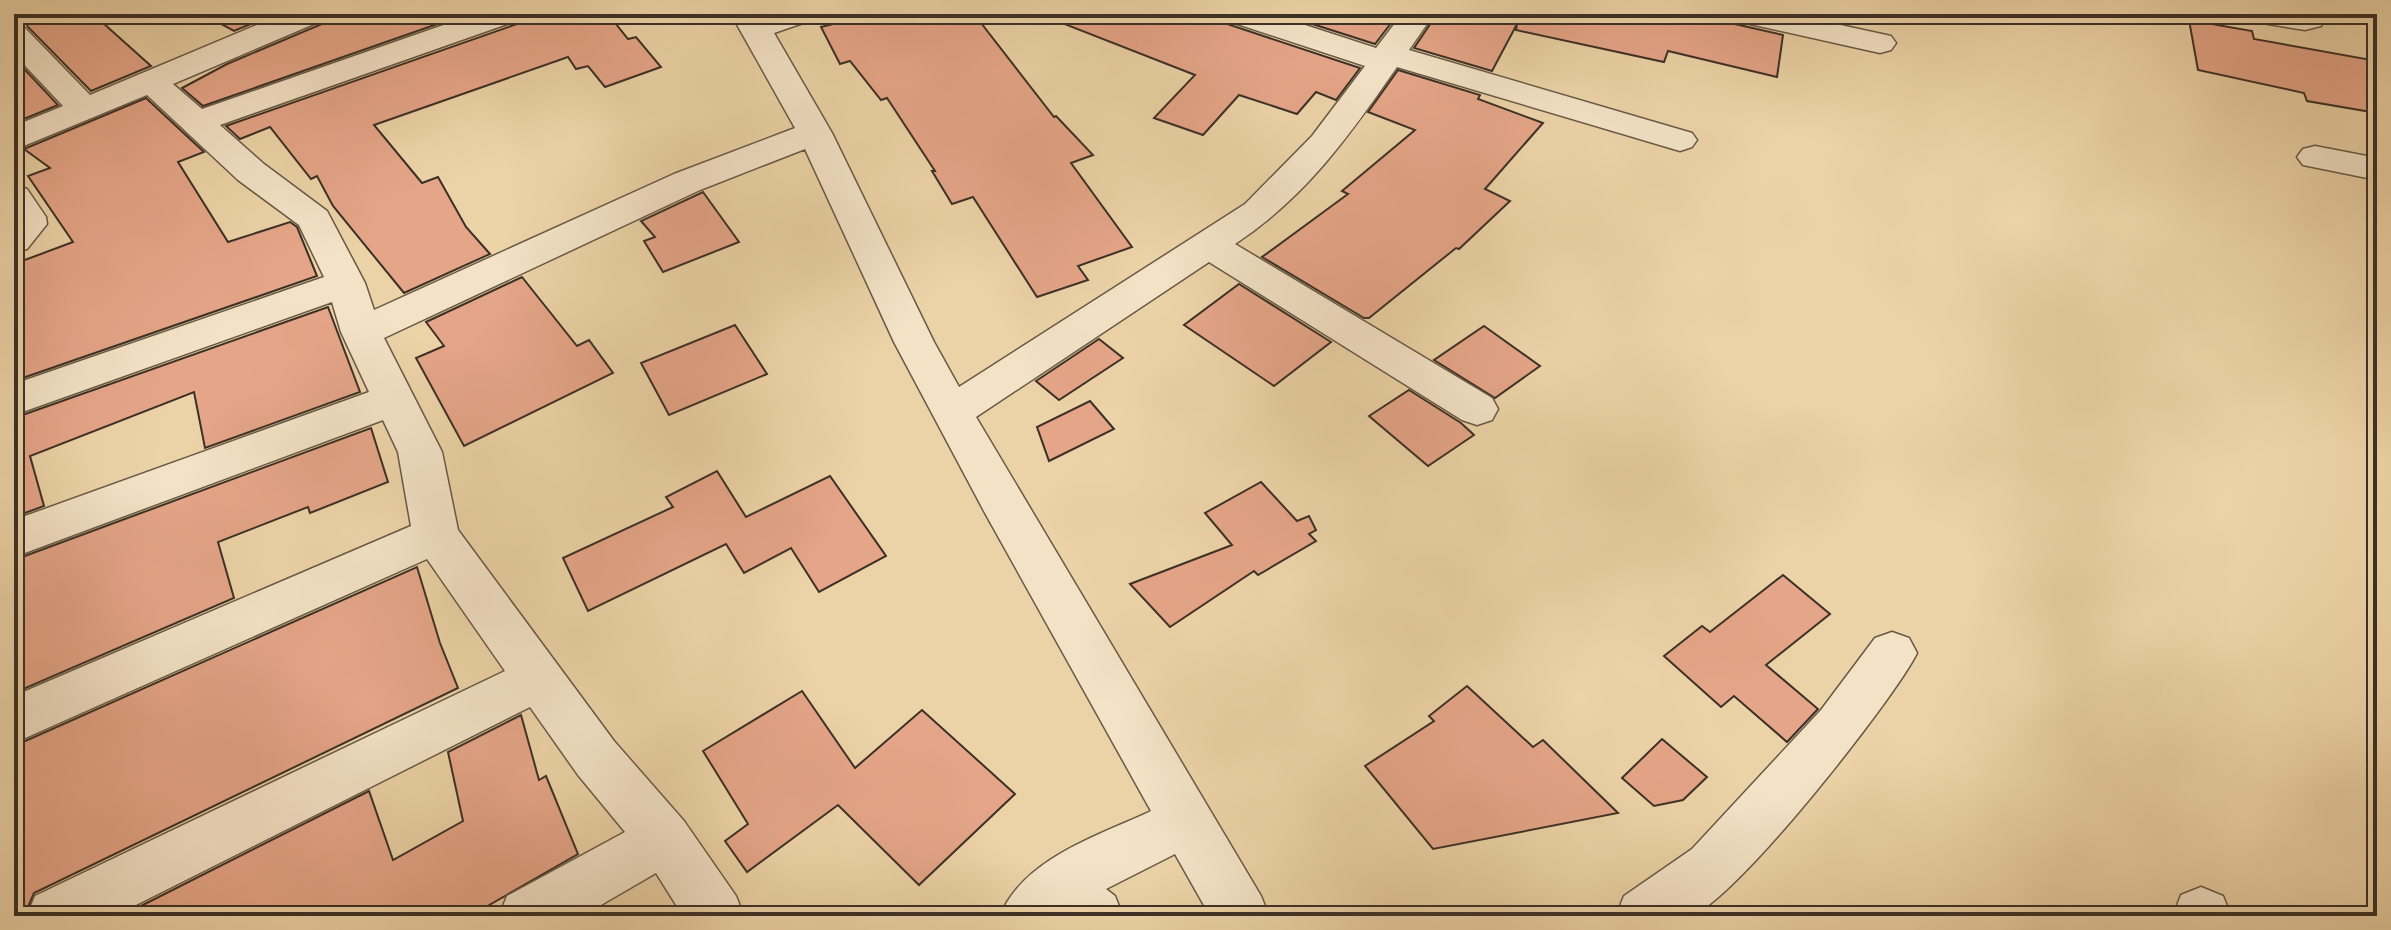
<svg xmlns="http://www.w3.org/2000/svg" width="2391" height="930" font-family="'Libre Caslon Text',serif">
<rect width="100%" height="100%" fill="#ecd3a7"/>
<filter id="stains"><feTurbulence type="fractalNoise" baseFrequency=".0025" numOctaves="4"/><feColorMatrix values="0 0 0 0 .2 0 0 0 0 .09 0 0 0 0 .02 0 0 0 .5 -.17"/></filter>
<radialGradient id="worn" r=".72"><stop offset=".6" stop-color="#630" stop-opacity="0"/><stop offset="1" stop-color="#630" stop-opacity=".3"/></radialGradient>
<g fill="#e5a588" stroke="#3c3026" stroke-width="2">
<path d="M22 14H93L151 66 91 91 28 27Z"/>
<path d="M203 14H275L234 31Z"/>
<path d="M329 14H466L203 106 182 88 227 64 322 24Z"/>
<path d="M524 14H608L628 39 636 37 661 67 605 87 588 66 576 69 568 57 374 125 422 183 438 177 466 227 490 254 404 293 333 206 317 176 311 179 270 127 240 139 226 126 517 24Z"/>
<path d="M873 14H974L1054 117 1056 116 1093 155 1071 163 1132 247 1078 266 1088 280 1037 297 973 197 952 204 932 171H935L887 98 881 100 850 61 840 64 821 27Z"/>
<path d="M1050 14H1220L1227 24 1360 68 1336 100 1316 92 1297 114 1239 95 1203 135 1154 118 1195 75 1049 18Z"/>
<path d="M1281 14H1398L1375 44Z"/>
<path d="M1437 14H1618L1667 24 1668 14H1728L1735 24 1783 35 1777 77 1668 51 1664 62 1516 30 1517 24 1492 71 1414 48Z"/>
<path d="M2189 20 2252 31 2254 39 2377 61V113L2307 101 2304 93 2198 70Z"/>
<path d="M14 58 58 105 14 123Z"/>
<path d="M1398 70 1480 95 1478 99 1543 123 1485 189 1510 201 1459 249 1456 248 1369 318H1364L1262 257 1348 194 1342 191 1415 130 1368 112Z"/>
<path d="M146 98 204 152 178 162 228 242 290 222 297 227 317 276 14 381V264L73 242 28 176 50 168 24 149Z"/>
<path d="M703 192 739 242 663 272 644 241 655 237 641 221Z"/>
<path d="M522 277 577 346 589 340 613 373 464 446 416 358 444 346 426 322Z"/>
<path d="M1239 284 1331 342 1274 386 1184 325Z"/>
<path d="M328 307 360 392 205 448 194 392 30 456 44 506 14 517V418Z"/>
<path d="M735 325 767 374 669 415 641 363Z"/>
<path d="M1484 326 1540 366 1495 398 1434 360Z"/>
<path d="M1099 339 1123 358 1059 400 1036 381Z"/>
<path d="M1409 390 1461 423 1474 435 1428 466 1369 416Z"/>
<path d="M1090 401 1114 429 1049 461 1037 427Z"/>
<path d="M371 428 388 482 310 513 308 507 218 542 234 598 14 693V560Z"/>
<path d="M717 471 746 517 830 476 886 556 819 592 791 548 744 573 726 544 588 611 563 558 673 507 666 497Z"/>
<path d="M1261 482 1297 521 1309 516 1316 530 1309 534 1316 541 1258 575 1254 571 1170 627 1130 584 1232 545 1205 513Z"/>
<path d="M417 567 440 643 458 688 34 893 24 916H14V746Z"/>
<path d="M1783 575 1830 614 1766 665 1818 709 1787 742 1734 696 1721 707 1664 656 1702 626 1710 632Z"/>
<path d="M1467 686 1533 747 1543 740 1618 813 1433 849 1365 766 1434 721 1429 716Z"/>
<path d="M802 691 855 768 922 710 1015 794 919 885 838 805 747 872 725 841 748 824 703 751Z"/>
<path d="M521 715 539 780 546 776 578 854 470 916H121L369 791 393 860 463 821 448 752Z"/>
<path d="M1662 739 1707 777 1683 800 1654 806 1622 778Z"/>
</g>
<g fill="none" stroke-linecap="round" stroke-linejoin="round">
<defs>
<g id="street">
<path d="M283 14H326L321 21 173 84 202 109 475 14H521L516 21 220 125 264 164 327 211 365 283 374 310 674 174 795 128 731 14H814L809 21 774 33 832 133 934 342 959 387 1245 204 1312 136 1365 66 1228 21 1223 14H1271L1376 48 1402 14H1434L1409 50 1692 133 1697 140 1692 147 1680 151 1397 67C1349 136 1306 197 1235 244L1492 398 1498 409 1492 420 1477 425 1462 420 1209 262 976 417 1261 896 1269 916H1210L1175 854 1106 889 1115 896 1123 916H1000C1024 858 1098 836 1151 811L985 513 894 342 805 149 700 190 384 338 442 452 458 530 614 741 684 821 736 896 744 916H683L656 873 582 916H499L507 896 625 832 578 775 530 707 114 916H27L35 896 505 671 427 559 14 743V696L411 526 398 452 383 420 14 557V520L369 392 341 332 332 302 14 415V384L324 277 299 225 238 180 147 95 14 150V126L63 106 14 54V25L25 28 90 95Z"/>
<path d="M1731 14H1790L1891 36 1896 43 1891 50 1880 53 1736 21Z"/>
<path d="M2245 14H2329L2321 26 2305 30 2250 21Z"/>
<path d="M2315 146 2377 158V180L2303 165 2297 157 2303 149Z"/>
<path d="M14 185 27 189 46 217 47 224 27 249 14 252Z"/>
<path d="M1892 632 1909 638 1917 653C1895 698 1731 907 1689 916 1667 921 1638 916 1616 916L1624 896 1692 849 1821 710 1875 638Z"/>
<path d="M2201 887 2223 896 2231 916H2173L2181 895Z"/>
</g>
</defs>
<use href="#street" stroke="#685946" stroke-width="3"/>
<use href="#street" fill="#f3e2c6" fill-rule="evenodd"/>
</g>
<rect width="2391" height="930" fill="none" stroke="#ecd3a7" stroke-width="48"/>
<rect x="16" y="16" width="2359" height="898" fill="none" stroke="#3c3026" stroke-width="4"/>
<rect x="24" y="24" width="2343" height="882" fill="none" stroke="#3c3026" stroke-width="2"/>
<rect width="100%" height="100%" filter="url(#stains)"/>
<rect width="100%" height="100%" fill="url(#worn)"/>
</svg>
